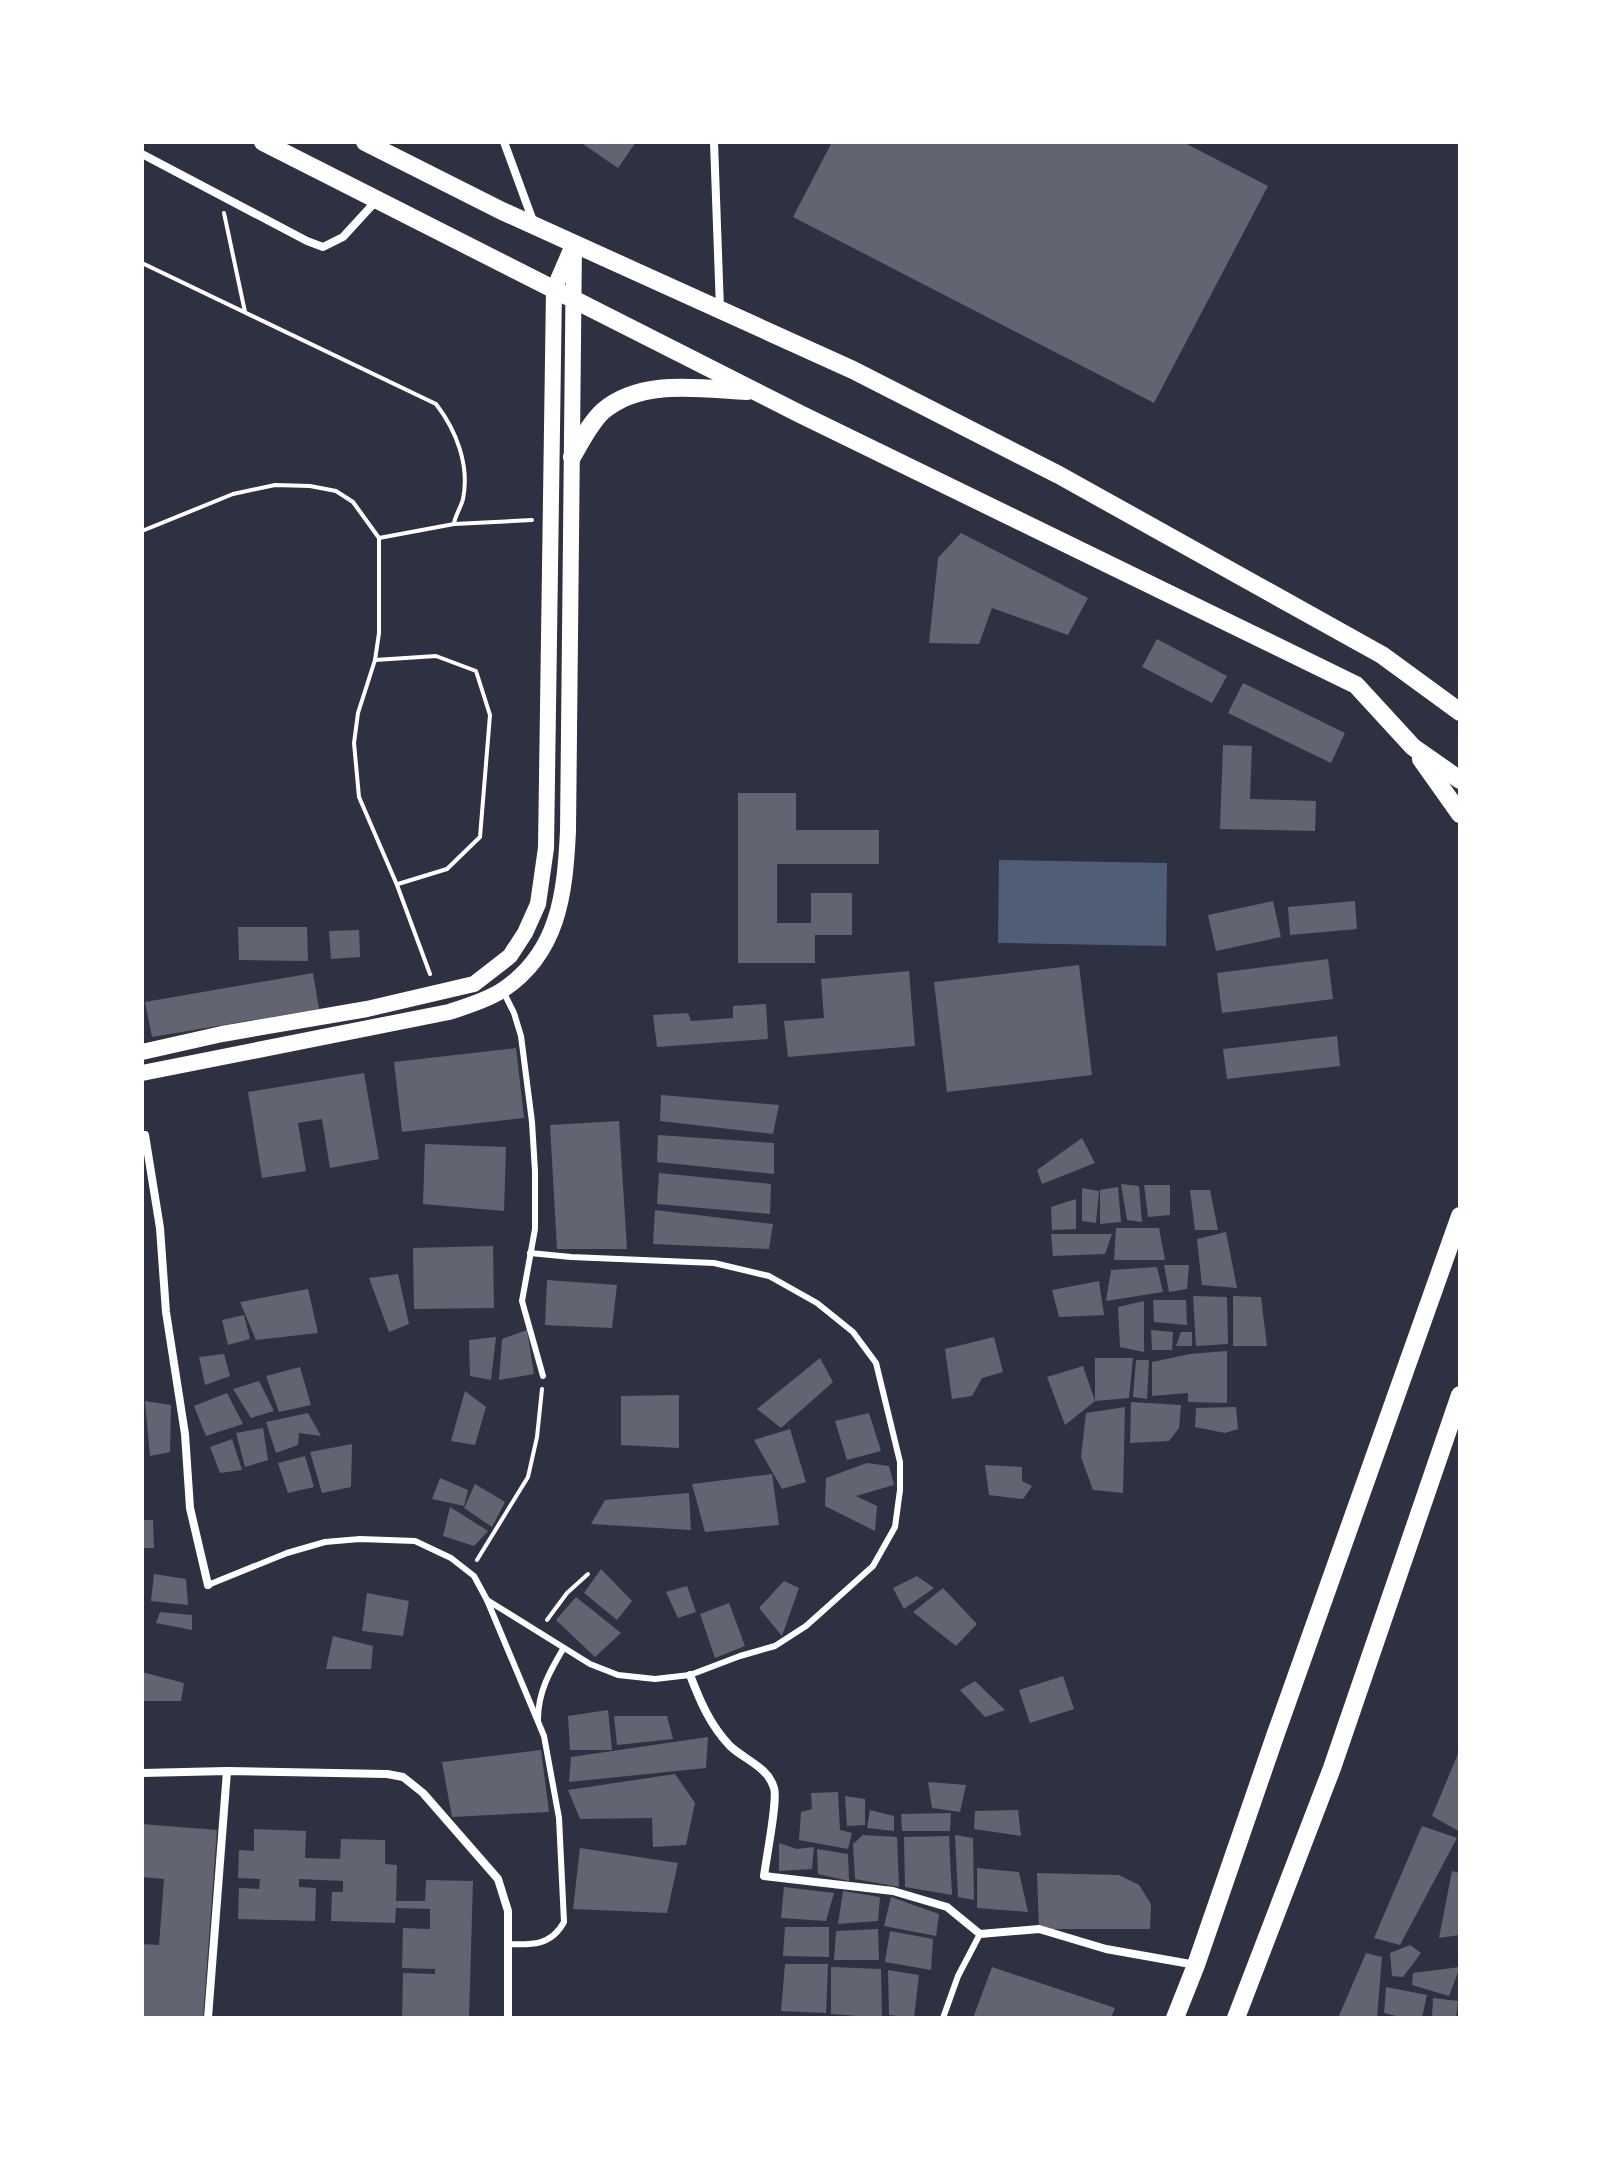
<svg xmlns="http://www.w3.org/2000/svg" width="1602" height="2160" font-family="Cabin,sans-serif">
<rect width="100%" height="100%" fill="#2d3142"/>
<path fill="#4f5d75" d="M999 860 1167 863 1166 946 998 943Z"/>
<g fill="#626471">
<path d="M580 142H636L618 168Z"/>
<path d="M832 142H1183L1268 186 1154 403 793 217Z"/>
<path d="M961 533 1088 598 1068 635 992 608 979 644 929 643 938 558Z"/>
<path d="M1157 639 1227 676 1212 703 1142 667Z"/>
<path d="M1243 683 1345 733 1331 763 1228 713Z"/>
<path d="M1223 745 1252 746 1250 799 1316 801 1315 831 1220 829Z"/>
<path d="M738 793H796V830H879V864H777V923H811V893H852V935H815V963H738Z"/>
<path d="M1273 901 1281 937 1216 951 1208 915Z"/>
<path d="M1355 901 1357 929 1290 935 1288 907Z"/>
<path d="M238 927H307L308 961 239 960Z"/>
<path d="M359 930 360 957 331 959 329 931Z"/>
<path d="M1328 959 1333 999 1222 1013 1217 973Z"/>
<path d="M1079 965 1092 1075 947 1092 934 982Z"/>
<path d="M909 971 915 1046 788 1057 784 1021 824 1018 821 979Z"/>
<path d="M313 973 319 1009 152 1037 145 1002Z"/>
<path d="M766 1004 768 1039 657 1047 653 1015 688 1013 691 1021 733 1018V1006Z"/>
<path d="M1337 1036 1340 1066 1227 1079 1223 1049Z"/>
<path d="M516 1048 524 1118 402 1132 394 1062Z"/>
<path d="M364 1073 379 1159 330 1168 322 1119 298 1123 306 1171 262 1178 248 1092Z"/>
<path d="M661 1095 779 1105 773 1134 660 1121Z"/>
<path d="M619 1121 627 1249H557L550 1125Z"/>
<path d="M658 1135 774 1143V1174L657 1162Z"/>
<path d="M1082 1138 1095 1163 1042 1184 1037 1170Z"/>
<path d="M425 1144 506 1147 504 1211 423 1204Z"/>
<path d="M659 1173 771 1184 770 1214 657 1204Z"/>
<path d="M1121 1184 1139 1186 1142 1222 1127 1220Z"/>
<path d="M1144 1185H1170V1215L1148 1217Z"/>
<path d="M1118 1187 1121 1222 1100 1224V1190Z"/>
<path d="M1082 1188 1099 1191 1096 1223 1082 1221Z"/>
<path d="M1190 1190H1210L1218 1230H1195Z"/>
<path d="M1076 1199V1229L1052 1230 1051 1207Z"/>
<path d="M655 1210 773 1224 769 1249 653 1244Z"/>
<path d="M1116 1228H1159L1165 1260H1114Z"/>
<path d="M1226 1232 1237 1288 1202 1285 1197 1239Z"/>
<path d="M1051 1234H1112L1105 1254 1053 1256Z"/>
<path d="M493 1246 494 1308 414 1309 413 1248Z"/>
<path d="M1164 1265H1189L1187 1289 1169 1292Z"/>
<path d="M1157 1267 1163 1292 1106 1301 1111 1270Z"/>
<path d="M398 1274 409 1324 389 1332 369 1278Z"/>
<path d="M547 1280 617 1285 612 1328 545 1325Z"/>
<path d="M1099 1281 1104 1315 1059 1317 1052 1290Z"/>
<path d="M308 1289 318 1333 256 1340 240 1302Z"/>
<path d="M1193 1296 1227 1297 1228 1344 1196 1346Z"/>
<path d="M1233 1296 1261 1297 1267 1346H1233Z"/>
<path d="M1153 1300H1186L1187 1325 1154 1322Z"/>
<path d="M1144 1301V1352L1120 1347 1118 1307Z"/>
<path d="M244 1315 250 1339 228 1345 222 1320Z"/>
<path d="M527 1330 534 1374 499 1380 502 1339Z"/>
<path d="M1151 1330 1173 1332 1172 1350H1152Z"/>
<path d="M1181 1332H1192V1346H1176Z"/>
<path d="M496 1337 491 1380 470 1376 469 1340Z"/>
<path d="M994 1337 1003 1372 982 1378 972 1396 952 1399 945 1349Z"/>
<path d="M1227 1351V1403L1188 1402V1393L1152 1396V1362L1190 1354Z"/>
<path d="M224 1354 230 1376 205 1385 199 1357Z"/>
<path d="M820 1358 833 1382 781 1428 757 1409Z"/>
<path d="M1095 1358H1133L1129 1398 1095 1401Z"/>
<path d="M1136 1360H1149L1147 1399 1133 1397Z"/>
<path d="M1083 1366 1095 1401 1065 1425 1047 1377Z"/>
<path d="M300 1367 311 1405 279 1412 266 1376Z"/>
<path d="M259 1381 274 1411 251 1418 233 1389Z"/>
<path d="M465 1391 486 1407 475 1445 451 1441Z"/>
<path d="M227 1393 243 1424 206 1436 194 1406Z"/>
<path d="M679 1395V1448L621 1445V1396Z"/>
<path d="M145 1401 171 1405 170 1452 150 1456Z"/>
<path d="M1131 1402 1181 1405 1179 1428 1169 1441 1130 1443Z"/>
<path d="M1125 1407 1123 1493 1093 1490 1081 1457 1086 1413Z"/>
<path d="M1236 1407 1238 1429 1225 1433 1195 1427 1196 1408Z"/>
<path d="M308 1413 321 1436 299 1433 298 1445 276 1453 266 1422Z"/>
<path d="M869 1413 881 1451 847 1460 835 1421Z"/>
<path d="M263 1428 268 1460 245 1467 236 1433Z"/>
<path d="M790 1429 806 1482 782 1489 754 1440Z"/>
<path d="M232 1439 242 1470 220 1473 210 1447Z"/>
<path d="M352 1444 351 1487 322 1493 310 1452Z"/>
<path d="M305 1456 314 1487 288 1493 278 1463Z"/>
<path d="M867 1463 889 1466 894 1485 856 1496 877 1506 875 1531 825 1506 826 1478Z"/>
<path d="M985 1465 1022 1467V1481L1032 1486 1023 1499 989 1495Z"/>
<path d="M772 1474 779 1525 705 1532 692 1484Z"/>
<path d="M440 1478 468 1490 464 1506 432 1499Z"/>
<path d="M475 1484 505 1502 492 1527 464 1508Z"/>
<path d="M689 1493 691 1530 591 1524 605 1500Z"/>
<path d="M450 1507 488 1531 474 1546 443 1536Z"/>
<path d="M142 1520H153L154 1548H142Z"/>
<path d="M601 1569 632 1601 617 1620 584 1593Z"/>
<path d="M154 1574 186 1579 188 1605 151 1601Z"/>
<path d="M917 1576 934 1588 904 1609 893 1588Z"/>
<path d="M784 1581 799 1588 782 1636 759 1608Z"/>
<path d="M687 1586 696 1612 678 1618 666 1592Z"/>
<path d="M943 1588 977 1624 956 1646 913 1612Z"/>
<path d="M367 1593 409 1601 403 1636 362 1631Z"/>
<path d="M576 1597 621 1633 595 1657 556 1620Z"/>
<path d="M729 1603 745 1646 715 1658 700 1614Z"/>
<path d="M160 1612 192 1615V1630L156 1623Z"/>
<path d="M333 1636 373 1646 371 1669H326Z"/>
<path d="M142 1672 184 1683 181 1701H142Z"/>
<path d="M1063 1676 1074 1709 1030 1723 1019 1690Z"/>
<path d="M975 1681 1005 1710 985 1717 960 1690Z"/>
<path d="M608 1710 612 1750H570L568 1716Z"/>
<path d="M614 1716H667L673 1739 617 1745Z"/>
<path d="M708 1737 706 1768 569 1782 571 1757Z"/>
<path d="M1460 1749V1832L1432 1816Z"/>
<path d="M541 1750 549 1812 452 1817 442 1762Z"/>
<path d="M675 1774 695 1803 686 1845 653 1847 652 1818 580 1819 568 1790Z"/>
<path d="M928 1782 966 1785 960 1812 932 1808Z"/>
<path d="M838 1792 840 1830 852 1833 848 1849 799 1840 801 1812 812 1809 811 1793Z"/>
<path d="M845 1796 865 1799V1825L847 1826Z"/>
<path d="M870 1810 894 1816V1831L867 1828Z"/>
<path d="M1018 1810 1021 1836 974 1829 975 1811Z"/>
<path d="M951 1813 950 1831H902L901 1814Z"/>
<path d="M142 1824 217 1830 203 2018H142V1944L159 1945 164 1879 142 1877Z"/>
<path d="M1422 1826 1457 1838 1400 1945 1374 1938Z"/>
<path d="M254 1829 306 1831 305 1858 340 1859 341 1839 385 1840V1864L397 1865 396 1901H425L426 1880 473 1881 469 2018H402L403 1973 435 1974V1969L402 1968 403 1928 430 1929V1909L396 1908 395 1923 331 1921 332 1892H343V1881L299 1879V1887L316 1888 315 1921 238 1919 239 1888 259 1889 260 1879 238 1878 239 1850 254 1851Z"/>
<path d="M863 1835 897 1837 899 1887 855 1879 853 1844Z"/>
<path d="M955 1835 973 1838 974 1900 958 1897Z"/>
<path d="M949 1836 952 1895 905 1887 904 1837Z"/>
<path d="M779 1843 797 1849 814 1847 812 1869 779 1871Z"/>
<path d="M580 1848 678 1863 667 1913 573 1909Z"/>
<path d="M817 1849 848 1854 849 1881 818 1874Z"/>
<path d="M977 1868 1019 1872 1028 1912 977 1908Z"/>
<path d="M1452 1871 1460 1873V1935L1439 1938Z"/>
<path d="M1037 1873 1119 1875 1139 1885 1151 1904 1150 1929H1039Z"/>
<path d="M784 1887 834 1893 826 1921 781 1918Z"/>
<path d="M843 1891 880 1897 878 1921 838 1924Z"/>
<path d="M891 1897 939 1914 936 1936 884 1926Z"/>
<path d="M785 1927H829V1957L783 1956Z"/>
<path d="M878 1929 879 1960H834L836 1931Z"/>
<path d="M890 1931 933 1939 931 1970 885 1962Z"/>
<path d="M1410 1945 1421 1953 1403 1977 1392 1976 1390 1953Z"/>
<path d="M1366 1953 1382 1957 1377 2018H1338Z"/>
<path d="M785 1964H828L826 2013 781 2011Z"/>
<path d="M831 1967 881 1969 882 2018 831 2014Z"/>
<path d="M992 1967 1115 2008 1111 2018H973Z"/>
<path d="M1460 1967 1449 1996 1412 1985 1413 1973Z"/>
<path d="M888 1970 919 1975 914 2018 889 2015Z"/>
<path d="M1386 1987 1427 1995 1422 2018H1404L1384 2013Z"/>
<path d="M1433 1998 1458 2001 1456 2018H1432Z"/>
</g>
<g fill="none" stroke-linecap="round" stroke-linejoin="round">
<g stroke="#fff" stroke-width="4">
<path d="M224 213 245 312"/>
<path d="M142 263 436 404C456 430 470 465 463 499 461 507 456 514 454 523"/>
<path d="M142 531 233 494 275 485 310 486 336 491 353 502 379 538"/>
<path d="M375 660 436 656 476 671 490 715 480 837 447 869 398 884"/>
<path d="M430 974 397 885 359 797 354 743 358 713 375 660 379 633V538L454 524 532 520"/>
<path d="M477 1560 528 1477 537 1437 542 1389"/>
<path d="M547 1620 567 1593 588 1574"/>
</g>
<g stroke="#fff" stroke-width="6">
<path d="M504 993 514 1013 521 1036 532 1122 535 1171V1229L522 1301 543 1376"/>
<path d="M208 1585 287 1553 325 1542 360 1539 415 1541 451 1558 474 1576 487 1600 544 1736 559 1818 564 1922C551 1946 531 1945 508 1944"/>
<path d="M487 1600 590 1664 618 1675 655 1679 690 1675 740 1656 775 1646 806 1626 873 1566 895 1527 900 1490V1462L876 1363 853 1332 817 1303 769 1276 714 1263 571 1257 530 1253"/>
<path d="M538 1719C538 1692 550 1671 563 1649"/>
<path d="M943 2018 958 1976 980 1934"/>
</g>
<g stroke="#fff" stroke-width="8">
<path d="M504 142 533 221"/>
<path d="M714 142 720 309"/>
<path d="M142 154 307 241 323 247 343 237 376 201"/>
<path d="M145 1135 160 1228 166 1312 185 1434 190 1508 208 1585"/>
<path d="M690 1675C700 1701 710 1725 730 1746 745 1760 768 1767 774 1788 778 1800 766 1859 764 1876L893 1891 947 1907 980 1934 1039 1929 1106 1949 1196 1965"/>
<path d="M142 1773 227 1771 387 1774 403 1777 423 1793 498 1879 508 1911V2018"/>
<path d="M208 2018 227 1771"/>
</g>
<g stroke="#fff" stroke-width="16">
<path d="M142 1052 222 1034 367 1009 474 984 510 956 525 933 538 904 546 848 554 289 570 252"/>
<path d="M142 1073 449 1012C467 1006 485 1001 501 991 559 954 565 893 568 831L574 243"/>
</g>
<g stroke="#fff" stroke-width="18">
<path d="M1175 2018 1196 1965 1274 1739 1460 1216"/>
<path d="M1236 2018 1332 1768 1460 1395"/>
</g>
<g stroke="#fff" stroke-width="18">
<path d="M263 142 800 414 1356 685 1413 747 1460 780"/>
<path d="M365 142 502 211 853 370 1059 475 1382 655 1460 712"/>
<path d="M572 457C581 442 590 423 603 411 642 378 701 389 747 391"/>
<path d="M1421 759 1460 814"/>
</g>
</g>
<rect width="1602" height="2160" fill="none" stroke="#ffffff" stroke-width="288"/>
</svg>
